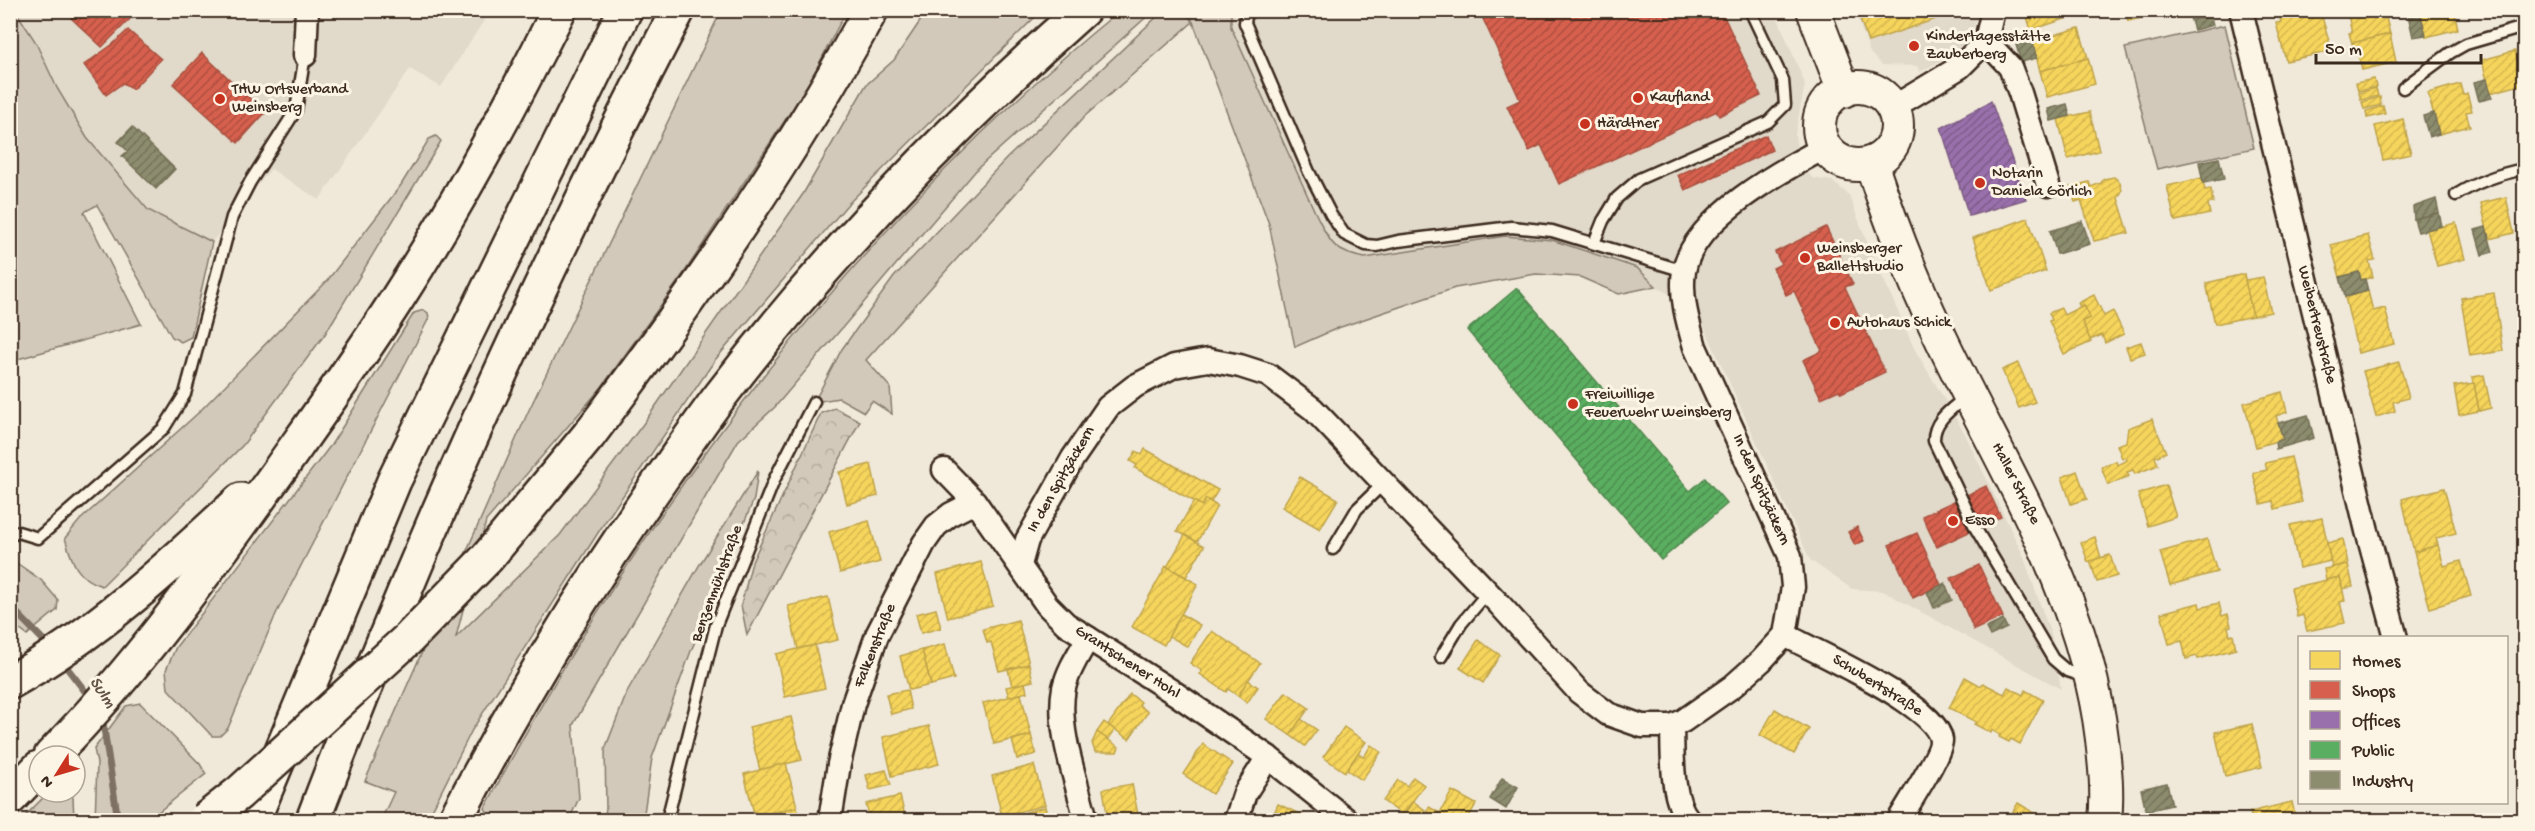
<svg xmlns="http://www.w3.org/2000/svg" width="2535" height="831" font-family="'Gochi Hand',sans-serif">
<defs>
<pattern id="forest-crowns" width="20" height="18" patternUnits="userSpaceOnUse" patternTransform="scale(1.5)"><rect width="20" height="18" fill="#d2c9ba"/><path d="M2 6a3 3 0 1 1 6 0M12 15a3 3 0 1 1 6 0" fill="none" stroke="#b5ad9f"/></pattern>
<pattern id="homes-hatch" width="6" height="6" patternUnits="userSpaceOnUse" patternTransform="scale(1.5)"><rect width="6" height="6" fill="#f6d55c"/><path d="M-1 1l2-2M0 6l6-6M5 7l2-2" fill="none" stroke="#d4b750"/></pattern>
<pattern id="shops-hatch" width="6" height="6" patternUnits="userSpaceOnUse" patternTransform="scale(1.5)"><rect width="6" height="6" fill="#d6604d"/><path d="M-1 1l2-2M0 6l6-6M5 7l2-2" fill="none" stroke="#af4f3f"/></pattern>
<pattern id="offices-hatch" width="6" height="6" patternUnits="userSpaceOnUse" patternTransform="scale(1.5)"><rect width="6" height="6" fill="#9970ab"/><path d="M-1 1l2-2M0 6l6-6M5 7l2-2" fill="none" stroke="#7e5c8b"/></pattern>
<pattern id="public-hatch" width="6" height="6" patternUnits="userSpaceOnUse" patternTransform="scale(1.5)"><rect width="6" height="6" fill="#5aae61"/><path d="M-1 1l2-2M0 6l6-6M5 7l2-2" fill="none" stroke="#4c8e4f"/></pattern>
<pattern id="industry-hatch" width="6" height="6" patternUnits="userSpaceOnUse" patternTransform="scale(1.5)"><rect width="6" height="6" fill="#8c8c6e"/><path d="M-1 1l2-2M0 6l6-6M5 7l2-2" fill="none" stroke="#74735a"/></pattern>
</defs>
<rect width="100%" height="100%" fill="#f0e9d9"/>
<filter id="ink" filterUnits="userSpaceOnUse"><feTurbulence type="fractalNoise" baseFrequency=".0167" numOctaves="2"/><feDisplacementMap in="SourceGraphic" scale="12" xChannelSelector="R" yChannelSelector="G"/><feConvolveMatrix kernelMatrix="1 2 1 2 8 2 1 2 1" color-interpolation-filters="sRGB"/></filter>
<g filter="url(#ink)">
<g fill="#e1d9c9">
<path d="M15 11H490L441 87 410 69 319 200 271 169 212 242 148 210 87 138 57 88 35 41Z"/>
<path d="M1231 11H1775L1805 84 1795 135 1798 156 1812 178 1832 181 1849 195 1865 237 1914 348 1965 434 2023 555 2052 638 2061 689 1883 591 1852 589 1810 560 1697 311 1656 286 1637 268 1505 236 1365 258 1343 254 1330 241 1315 212 1231 27Z"/>
<path d="M1855 11H1979L1978 17 1967 40 1953 54 1920 72 1917 66 1882 65 1870 53Z"/>
</g>
<g fill="#d2c9ba" stroke="#867a6c" stroke-width="1.5">
<path d="M15 10 35 41 57 88 87 138 148 210 212 242 191 337 181 342 172 337 97 205 84 212 141 324 11 361 10 11Z"/>
<path d="M721 11H846L807 87 684 273 601 388 486 521 456 637 560 535 646 420 803 194 866 85 894 60 927 11H1041L847 205 715 360 603 525 472 730 427 820H381L394 792 365 781 528 412Z"/>
<path d="M1119 11H1153L978 168 775 407 738 441 573 725 579 798 569 820H491L485 808C644 506 854 227 1119 11Z"/>
<path d="M1163 11H1184L1192 21V11H1231V27L1315 212C1330 241 1331 252 1365 258L1505 236 1552 240 1637 268 1656 286 1619 294 1580 277 1536 274 1455 288 1338 328 1295 347 1269 224 1193 22 1085 116 866 360 890 387 892 414 872 401 864 412 839 398 814 402 842 349 894 277 1007 158Z"/>
<path d="M2225 25 2254 148 2157 169 2125 48Z"/>
<path d="M436 136 441 141 325 334 243 445 102 586C77 579 72 562 65 538L80 520 197 414 327 281 401 185 429 139Z"/>
<path d="M424 310 428 313 429 318 276 614 228 728 220 736H212L168 689 166 670 176 647 331 445 414 313Z"/>
<path d="M758 471 754 499 691 651 652 758 643 820H604L606 808 605 749 628 690 700 564Z"/>
<path d="M11 559 41 580 58 600 57 610 27 635 11 623Z"/>
<path d="M140 703 200 764 206 774 148 820H95L97 763 94 749 126 706Z"/>
<path d="M56 792H68L73 797 74 820H21L44 797Z"/>
</g>
<path fill="url(#forest-crowns)" stroke="#867a6c" stroke-width="1.5" d="M835 408 860 421 747 635 741 605 752 562 821 413Z"/>
<g fill="url(#homes-hatch)" stroke="#bea249" stroke-width="1.5">
<path d="M1857 10H1947L1948 15 1868 42Z"/>
<path d="M2025 10H2065L2068 18 2031 30Z"/>
<path d="M2125 10H2162L2163 13 2128 21Z"/>
<path d="M2278 10H2320L2332 51 2286 61 2276 23 2281 22Z"/>
<path d="M2384 10 2390 34 2352 43 2349 33 2352 32 2347 11Z"/>
<path d="M2426 10H2454L2458 29 2426 37 2420 12Z"/>
<path d="M2079 28 2088 58 2040 71 2032 41Z"/>
<path d="M2390 34 2396 62 2362 70 2357 50 2354 51 2352 43Z"/>
<path d="M2515 51 2524 84 2490 93 2482 60Z"/>
<path d="M2088 58 2095 84 2047 97 2040 71Z"/>
<path d="M2374 79 2376 87 2358 91 2356 83Z"/>
<path d="M2460 84 2463 95 2467 93 2472 111 2466 112 2470 126 2439 134 2428 93Z"/>
<path d="M2376 88 2378 96 2361 100 2359 93Z"/>
<path d="M2380 97 2381 105 2364 109 2362 102Z"/>
<path d="M2383 106 2385 114 2367 118 2366 111Z"/>
<path d="M2090 112 2099 151 2068 159 2058 119Z"/>
<path d="M2403 119 2411 154 2383 160 2375 126Z"/>
<path d="M2114 177 2120 182 2122 191 2118 198 2129 233 2094 241 2081 200 2075 202 2070 187 2089 182 2091 187 2101 183 2104 179Z"/>
<path d="M2202 178 2205 190 2211 189 2213 203 2208 204 2210 214 2175 221 2167 186Z"/>
<path d="M2506 197 2514 233 2489 239 2481 203Z"/>
<path d="M2028 218 2046 271 1991 290 1973 238Z"/>
<path d="M2456 223 2465 259 2437 266 2427 230Z"/>
<path d="M2368 235 2375 260 2369 261 2373 277 2361 280 2359 272 2340 277 2331 245Z"/>
<path d="M2244 274 2253 316 2215 324 2206 283Z"/>
<path d="M2263 277 2271 312 2253 316 2245 280Z"/>
<path d="M2368 291 2373 311 2385 308 2394 344 2358 353 2345 297Z"/>
<path d="M2494 293 2503 351 2470 356 2461 298Z"/>
<path d="M2094 295 2104 316 2113 311 2124 334 2105 343 2102 335 2090 340 2082 321 2090 318 2084 305 2080 307 2078 303Z"/>
<path d="M2084 305 2090 318 2082 321 2091 342 2064 354 2049 321 2052 320 2049 313 2061 308 2064 315Z"/>
<path d="M2141 342 2145 353 2130 358 2126 347Z"/>
<path d="M2399 362 2409 398 2393 402 2395 411 2376 417 2363 371Z"/>
<path d="M2018 363 2035 402 2019 408 2002 370Z"/>
<path d="M2484 375 2491 408 2479 411 2472 377Z"/>
<path d="M2474 383 2479 411 2459 415 2454 386Z"/>
<path d="M2282 392 2287 412 2276 416 2283 439 2256 447 2244 403Z"/>
<path d="M2152 419 2166 452 2155 457 2158 465 2135 474 2133 470 2127 472 2129 476 2108 485 2101 467 2116 461 2117 465 2127 460 2126 457 2122 458 2117 445 2126 442 2128 428Z"/>
<path d="M1145 449 1218 490 1211 502 1206 499 1202 506 1135 468 1137 465 1130 461 1136 451 1142 455Z"/>
<path d="M2291 457 2302 502 2275 509 2273 501 2261 504 2253 473 2267 470 2265 463Z"/>
<path d="M871 464 878 496 847 504 839 472Z"/>
<path d="M2077 471 2087 499 2071 504 2062 477Z"/>
<path d="M1300 477 1338 499 1320 529 1282 507Z"/>
<path d="M2166 485 2176 517 2148 526 2138 494Z"/>
<path d="M2444 488 2456 533 2436 538 2438 545 2414 552 2402 499Z"/>
<path d="M1206 499 1217 506 1197 542 1177 531 1194 501 1202 506Z"/>
<path d="M2322 518 2331 561 2299 568 2290 525Z"/>
<path d="M869 521 880 562 840 573 829 532Z"/>
<path d="M1185 535 1204 546 1186 577 1167 567Z"/>
<path d="M2095 537 2101 558 2088 562 2081 542Z"/>
<path d="M2207 539 2217 572 2170 585 2160 552Z"/>
<path d="M2343 539 2348 564 2332 567 2327 543Z"/>
<path d="M2438 545 2444 566 2461 561 2471 596 2430 608 2414 552Z"/>
<path d="M2110 555 2117 576 2097 582 2090 561Z"/>
<path d="M981 562 993 606 948 618 937 574Z"/>
<path d="M2348 564 2353 587 2342 589 2340 577 2326 580 2324 569Z"/>
<path d="M1166 566 1198 584 1164 645 1132 627Z"/>
<path d="M2340 577 2345 601 2340 602 2345 623 2307 631 2303 615 2297 617 2291 588Z"/>
<path d="M828 597 838 640 798 649 788 606Z"/>
<path d="M2199 603 2200 608 2219 603 2222 616 2228 614 2231 626 2228 627 2230 635 2233 634 2236 649 2198 659 2197 656 2186 659 2182 641 2169 644 2161 613Z"/>
<path d="M936 609 941 628 921 633 916 614Z"/>
<path d="M1181 614 1200 625 1188 647 1169 636Z"/>
<path d="M1018 620 1029 664 999 671 991 642 987 643 983 629Z"/>
<path d="M1212 631 1260 663 1238 696 1228 689 1226 692 1200 674 1202 671 1190 663Z"/>
<path d="M1478 640 1500 655 1483 683 1460 668Z"/>
<path d="M945 644 954 679 931 685 922 650Z"/>
<path d="M815 645 825 688 785 697 776 654Z"/>
<path d="M922 650 931 685 909 690 900 656Z"/>
<path d="M1029 664 1033 681 1012 686 1008 669Z"/>
<path d="M1965 677 1981 686 1983 683 2004 694 2008 687 2023 695 2025 690 2043 700 2020 744 2011 739 2009 742 1999 737 2000 735 1992 730 1991 733 1974 724 1976 722 1949 708Z"/>
<path d="M1248 680 1258 687 1247 703 1238 696Z"/>
<path d="M1025 683 1027 692 1009 697 1006 687Z"/>
<path d="M907 690 911 709 891 714 886 694Z"/>
<path d="M1286 692 1309 708 1290 735 1266 719Z"/>
<path d="M1021 694 1031 735 994 744 983 703Z"/>
<path d="M1130 694 1141 702 1139 705 1148 712 1129 739 1108 725Z"/>
<path d="M1775 709 1809 729 1794 754 1760 735Z"/>
<path d="M791 717 802 760 760 770 749 727Z"/>
<path d="M1301 719 1317 730 1305 746 1290 735Z"/>
<path d="M1104 722 1115 730 1108 740 1097 732Z"/>
<path d="M2252 724 2262 767 2225 776 2215 732Z"/>
<path d="M929 726 939 764 892 776 883 737Z"/>
<path d="M1344 727 1366 742 1345 772 1323 757Z"/>
<path d="M1097 732 1119 747 1117 752H1095L1092 743Z"/>
<path d="M1031 735 1036 754 1017 759 1012 740Z"/>
<path d="M1203 744 1233 764 1212 794 1183 774Z"/>
<path d="M1371 745 1381 752 1362 780 1347 770 1358 753 1364 757Z"/>
<path d="M786 763 797 807 755 817 744 774Z"/>
<path d="M1034 765 1045 805 1002 816 992 776Z"/>
<path d="M886 770 891 785 870 790 866 775Z"/>
<path d="M1413 777 1424 785 1403 815 1383 801 1398 780 1407 786Z"/>
<path d="M1132 784 1139 820H1108L1103 789Z"/>
<path d="M1452 791 1476 804 1467 820H1436Z"/>
<path d="M900 796 906 820H870L866 804Z"/>
<path d="M1413 801 1425 810 1418 820H1406L1402 818Z"/>
<path d="M2292 802 2296 820H2252L2250 812Z"/>
<path d="M2018 803 2044 819 2043 820H2008Z"/>
<path d="M1278 804 1304 816 1302 820H1271Z"/>
<path d="M797 807 800 820H773L771 813Z"/>
<path d="M1045 807 1049 820H1028L1026 812Z"/>
<path d="M1429 807 1440 813 1436 820H1422Z"/>
</g>
<g fill="url(#shops-hatch)" stroke="#a8503f" stroke-width="1.5">
<path d="M78 10H139L102 47 71 18Z"/>
<path d="M1479 10H1721L1761 96 1719 116 1717 111 1559 184 1541 145 1529 151 1507 106 1520 100Z"/>
<path d="M128 30 161 59 133 89 123 83 106 95 84 65 113 44Z"/>
<path d="M202 53 265 113 238 143 173 84Z"/>
<path d="M1766 135 1772 150 1685 190 1678 175Z"/>
<path d="M1826 227 1853 284 1845 287 1885 372 1841 393 1839 390 1821 398 1803 360 1822 351 1794 291 1786 295 1773 268 1781 264 1775 252Z"/>
<path d="M1986 486 2001 517 1937 547 1922 516Z"/>
<path d="M1857 527 1864 541 1855 545 1848 532Z"/>
<path d="M1917 533 1941 585 1913 598 1889 545Z"/>
<path d="M1979 565 2003 617 1974 630 1951 578Z"/>
</g>
<path fill="url(#offices-hatch)" stroke="#7d5b81" stroke-width="1.5" d="M1991 101 2026 199 1969 216 1941 128Z"/>
<path fill="url(#public-hatch)" stroke="#51864d" stroke-width="1.5" d="M1517 288 1690 491 1705 478 1727 504 1661 560 1467 330Z"/>
<g fill="url(#industry-hatch)" stroke="#746f56" stroke-width="1.5">
<path d="M2209 10 2213 25 2194 30 2188 11Z"/>
<path d="M2420 12 2426 35 2413 37 2408 15Z"/>
<path d="M2030 33 2037 58 2021 62 2014 38Z"/>
<path d="M2487 79 2492 98 2479 101 2474 82Z"/>
<path d="M2067 104 2070 116 2051 121 2048 109Z"/>
<path d="M2434 113 2439 134 2429 137 2423 116Z"/>
<path d="M132 127 175 169 156 189 122 156 128 151 118 142Z"/>
<path d="M2219 158 2224 179 2203 183 2199 162Z"/>
<path d="M2436 199 2439 213 2414 219 2413 207Z"/>
<path d="M2439 213 2442 226 2418 232 2414 219Z"/>
<path d="M2082 221 2090 244 2057 254 2050 231Z"/>
<path d="M2486 227 2493 252 2482 255 2475 230Z"/>
<path d="M2359 272 2361 280 2365 279 2368 291 2345 297 2340 277Z"/>
<path d="M2308 415 2314 438 2276 449 2275 442 2283 439 2278 423Z"/>
<path d="M1945 583 1952 600 1934 608 1927 592Z"/>
<path d="M2003 620 2007 628 1990 636 1986 628Z"/>
<path d="M1502 778 1518 787 1506 809 1490 799Z"/>
<path d="M2167 783 2172 805 2146 811 2141 789Z"/>
</g>
<g fill="none" stroke-linecap="round" stroke-linejoin="round">
<g stroke="#7e7163" stroke-width="7">
<path d="M10 606 50 647"/>
<path d="M61 660 91 699"/>
<path d="M102 716 118 820"/>
</g>
<defs>
<g id="lane">
<path d="M1247 10 1245 23 1309 172 1331 215 1344 234 1366 245 1377 246 1398 241 1511 227 1552 231 1684 271"/>
<path d="M2403 88 2450 53 2466 44 2524 27"/>
<path d="M2456 195C2478 181 2499 174 2524 169"/>
<path d="M1594 243 1603 221 1617 198 1639 179 1768 122 1785 105 1783 80 1750 10"/>
<path d="M1967 396C1952 409 1933 420 1934 441L1976 529 2053 659 2067 671 2085 677"/>
<path d="M10 536 18 532 38 538 164 428 185 394 232 217 250 182 296 110 305 55"/>
<path d="M1333 549 1357 509 1384 483"/>
<path d="M1441 657 1461 624 1488 592"/>
<path d="M667 820 716 625 775 478 814 402"/>
</g>
<g id="street">
<path d="M2241 10 2367 531 2396 638"/>
<path d="M1986 41 2010 67 2020 93 2048 185"/>
<path d="M305 55 307 10"/>
<path d="M1892 108 1960 67 1986 41 1993 10"/>
<path d="M944 470 975 502 1047 605 1066 624 1176 694 1268 757 1347 820"/>
<path d="M1020 565 1027 540 1073 458 1108 407 1135 386 1174 366 1208 360 1240 366 1268 375 1313 409 1500 605 1579 692 1608 714 1642 726H1672L1683 721 1733 686 1761 661 1785 635 1793 587 1790 556 1695 347C1688 323 1680 296 1684 271 1693 218 1782 170 1826 147"/>
<path d="M1785 635C1816 652 1937 705 1941 740 1942 753 1907 806 1899 820"/>
<path d="M1672 726C1673 753 1670 800 1689 820"/>
<path d="M830 820 839 764 853 704 877 635 924 543 936 526 951 514 975 502"/>
<path d="M1086 820C1077 782 1056 728 1064 688 1068 670 1079 654 1088 638"/>
<path d="M1236 820 1245 793 1268 757"/>
</g>
<g id="secondary">
<path d="M1813 10 1844 91"/>
<circle cx="1858" cy="126" r="39"/>
<path d="M1871 163C1890 220 1912 278 1938 332 2000 465 2084 589 2102 739 2105 766 2108 793 2105 820"/>
</g>
<path id="primary" d="M455 820C517 700 586 587 664 475 683 448 701 421 721 395 828 255 951 127 1083 10"/>
<g id="highway">
<path d="M589 435C692 299 789 160 871 10"/>
<path d="M10 682C97 634 169 567 241 500"/>
<path d="M51 756C136 669 207 571 278 472 319 414 361 356 399 296 458 204 510 108 559 10"/>
<path d="M10 798 39 768"/>
<path d="M253 820 394 481 625 10"/>
<path d="M313 820C418 544 541 273 678 10"/>
</g>
</defs>
<use href="#lane" stroke="#3b2a1e" stroke-width="15"/>
<use href="#street" stroke="#3b2a1e" stroke-width="27"/>
<use href="#secondary" stroke="#3b2a1e" stroke-width="36"/>
<use href="#primary" stroke="#3b2a1e" stroke-width="38"/>
<use href="#highway" stroke="#3b2a1e" stroke-width="38"/>
<use href="#lane" stroke="#fcf5e5" stroke-width="10"/>
<use href="#street" stroke="#fcf5e5" stroke-width="22"/>
<use href="#secondary" stroke="#fcf5e5" stroke-width="32"/>
<use href="#primary" stroke="#fcf5e5" stroke-width="33"/>
<use href="#highway" stroke="#fcf5e5" stroke-width="33"/>
<defs>
<path id="highway-bridge" d="M205 820 239 793 408 639 487 558 589 435"/>
</defs>
<use href="#highway-bridge" stroke="#3b2a1e" stroke-width="38" stroke-linecap="butt"/>
<use href="#highway-bridge" stroke="#fcf5e5" stroke-width="33"/>
</g>
</g>
<g fill="#c8321e" stroke="#fcf5e5" stroke-width="2">
<circle cx="1914" cy="46" r="6"/>
<circle cx="1638" cy="98" r="6"/>
<circle cx="220" cy="99" r="6"/>
<circle cx="1585" cy="124" r="6"/>
<circle cx="1980" cy="183" r="6"/>
<circle cx="1805" cy="258" r="6"/>
<circle cx="1835" cy="323" r="6"/>
<circle cx="1573" cy="404" r="6"/>
<circle cx="1953" cy="521" r="6"/>
</g>
<g text-anchor="middle" dominant-baseline="central" stroke-width="6" stroke-linejoin="round" paint-order="stroke">
<g font-size="16" fill="#3b2a1e" stroke="#fcf5e5" text-anchor="start">
<text x="1926" y="37">Kindertagesstätte<tspan x="1926" dy="18">Zauberberg</tspan></text>
<text x="232" y="90">THW Ortsverband<tspan x="232" dy="18">Weinsberg</tspan></text>
<text x="1650" y="98">Kaufland</text>
<text x="1597" y="124">Härdtner</text>
<text x="1992" y="174">Notarin<tspan x="1992" dy="18">Daniela Görlich</tspan></text>
<text x="1817" y="249">Weinsberger<tspan x="1817" dy="18">Ballettstudio</tspan></text>
<text x="1847" y="323">Autohaus Schick</text>
<text x="1585" y="395">Freiwillige<tspan x="1585" dy="18">Feuerwehr Weinsberg</tspan></text>
<text x="1965" y="521">Esso</text>
</g>
<g font-size="16" fill="#3b2a1e" stroke="#fcf5e5">
<text transform="translate(2316 325) rotate(76)">Weibertreustraße</text>
<text transform="translate(1062 480) rotate(-60)">In den Spitzäckern</text>
<text transform="translate(2015 484) rotate(63)">Haller Straße</text>
<text transform="translate(1760 490) rotate(66)">In den Spitzäckern</text>
<text transform="translate(718 584) rotate(-70)">Benzenmühlstraße</text>
<text transform="translate(876 646) rotate(-68)">Falkenstraße</text>
<text transform="translate(1127 663) rotate(33)">Grantschener Hohl</text>
<text transform="translate(1877 686) rotate(32)">Schubertstraße</text>
</g>
<g font-size="18" font-style="italic" fill="#625346" stroke="#fcf5e5">
<text transform="translate(102 693) rotate(56)">Sulm</text>
</g>
</g>
<rect width="2535" height="831" fill="none" stroke="#fcf5e5" stroke-width="36"/>
<rect x="18" y="18" width="2499" height="795" fill="none" stroke="#3b2a1e" stroke-width="2" filter="url(#ink)"/>
<rect x="2298" y="636" width="210" height="168" fill="#fcf5e5" stroke="#afa495" stroke-width="1.5"/>
<rect x="2310" y="651" width="30" height="18" fill="#f6d55c" stroke="#afa495" stroke-width="1.5"/>
<text x="2352" y="666" font-size="18" fill="#3b2a1e">Homes</text>
<rect x="2310" y="681" width="30" height="18" fill="#d6604d" stroke="#afa495" stroke-width="1.5"/>
<text x="2352" y="696" font-size="18" fill="#3b2a1e">Shops</text>
<rect x="2310" y="711" width="30" height="18" fill="#9970ab" stroke="#afa495" stroke-width="1.5"/>
<text x="2352" y="726" font-size="18" fill="#3b2a1e">Offices</text>
<rect x="2310" y="741" width="30" height="18" fill="#5aae61" stroke="#afa495" stroke-width="1.5"/>
<text x="2352" y="756" font-size="18" fill="#3b2a1e">Public</text>
<rect x="2310" y="771" width="30" height="18" fill="#8c8c6e" stroke="#afa495" stroke-width="1.5"/>
<text x="2352" y="786" font-size="18" fill="#3b2a1e">Industry</text>
<g transform="translate(57 774) rotate(233)"><circle r="28" fill="#fcf5e5" stroke="#afa495" stroke-width="1.5"/>
<path d="M0-4.5L10 22L0 15L-10 22Z" fill="#c8321e"/>
<text y="-9" font-size="16" font-weight="bold" text-anchor="middle" fill="#3b2a1e">N</text>
</g>
<path d="M2316 54v9h165v-9" fill="none" stroke="#3b2a1e" stroke-width="3"/>
<text x="2325" y="54" font-size="18" fill="#3b2a1e" stroke="#fcf5e5" stroke-width="4.5" paint-order="stroke">50 m</text>
</svg>
